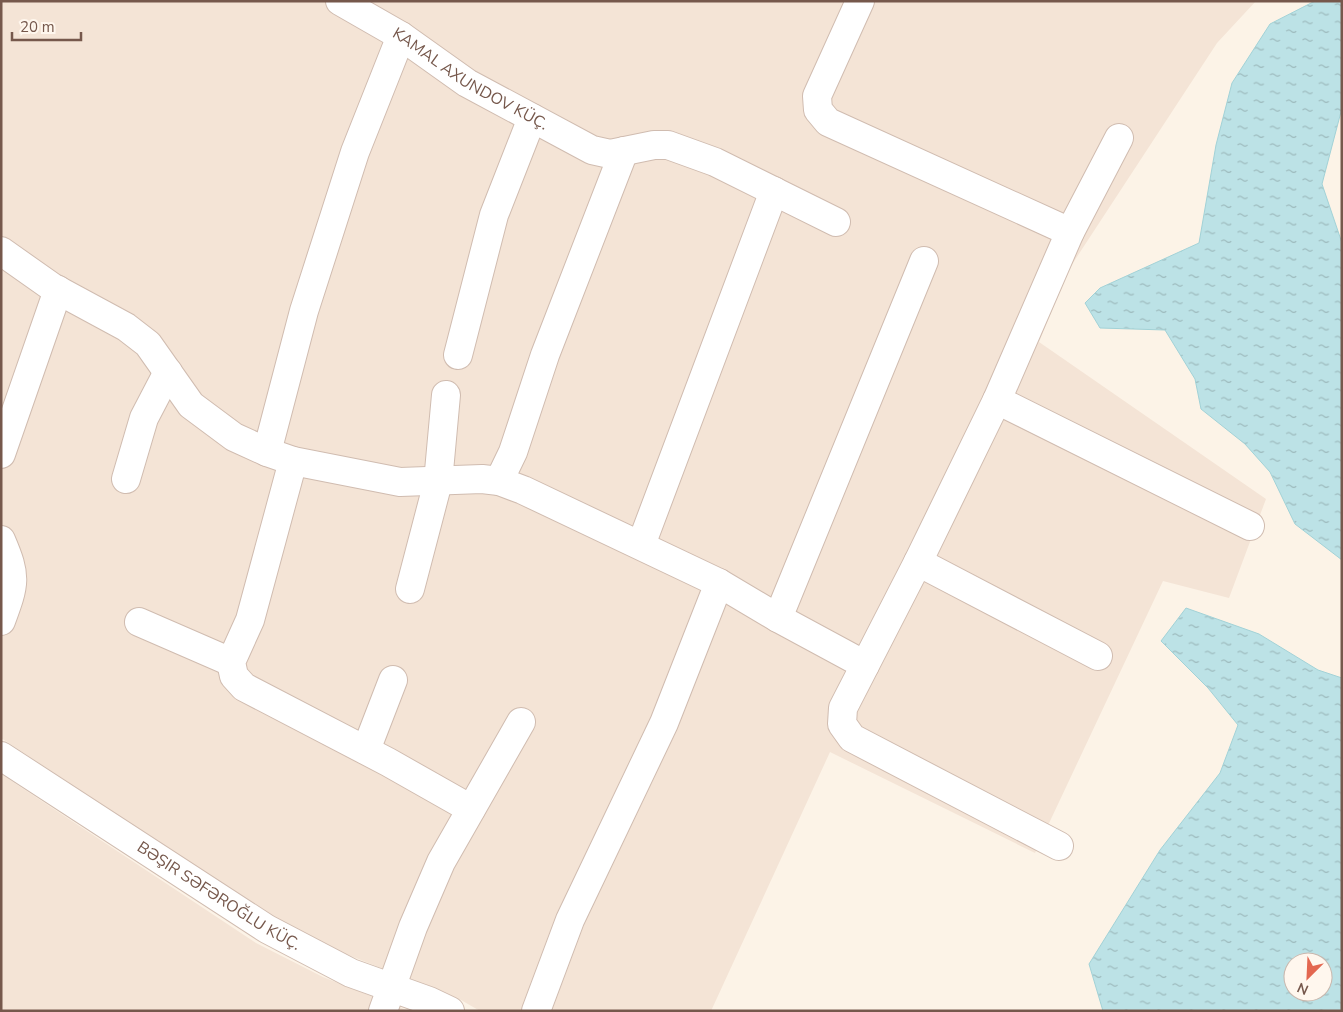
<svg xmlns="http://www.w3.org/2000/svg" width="1343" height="1012" font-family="'Nunito Sans',sans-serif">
<defs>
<pattern id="water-ripples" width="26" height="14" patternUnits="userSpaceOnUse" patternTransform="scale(1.25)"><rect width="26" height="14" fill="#bce2e6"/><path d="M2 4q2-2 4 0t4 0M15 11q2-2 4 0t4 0" fill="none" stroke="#9dbabd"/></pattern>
</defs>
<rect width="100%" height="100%" fill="#fcf3e7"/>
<g fill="#f4e4d6">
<path d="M1 1H1256L1217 43 1069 269 1039 342 1266 499 1229 598 1163 581 1035 853 830 752 711 1011H480L461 1000 331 948 276 919 1 738Z"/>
<path d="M1 774 256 943 323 977 409 1011H1Z"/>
</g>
<g fill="url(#water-ripples)" stroke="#a2d2d7" fill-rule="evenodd">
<path d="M1315 1H1342V108L1322 184 1342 243V560L1295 524 1270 472 1245 444 1201 409 1195 379 1165 330 1100 328 1085 303 1100 288 1199 243 1216 145 1232 83 1270 24Z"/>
<path d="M1186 608 1259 634 1318 670 1342 678V1011H1103L1089 964 1160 850 1220 773 1238 725 1208 688 1161 641ZM1293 962H1323V992H1293Z"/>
</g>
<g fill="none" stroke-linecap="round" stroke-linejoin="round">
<defs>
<g id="minor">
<path id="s1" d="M340 1 401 36 467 83 592 150 610 154 654 145H668L715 162 836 222"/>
<path d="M860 1 817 96 818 110 828 122 1070 232"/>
<path d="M1 251 52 287 126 327 148 344 191 405 234 437 267 452 293 461 400 482 482 479 499 481 523 490 719 583 778 618 865 665"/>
<path d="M458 355 494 215 532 118"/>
<path d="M997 400 1250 526"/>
<path d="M267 452 304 311 355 152 401 36"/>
<path d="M1 454 58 290"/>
<path d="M293 461 250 620 231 662 234 676 244 687 388 762 471 809"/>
<path d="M126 479 144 418 168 372"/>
<path d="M499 481 513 452 545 355 624 151"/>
<path d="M1 540C17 577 15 583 1 621"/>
<path d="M641 545 774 191"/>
<path d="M918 562 1098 656"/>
<path d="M410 589 438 482 446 395"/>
<path d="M778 618 924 261"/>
<path d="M139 622 231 662"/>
<path d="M366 750 393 680"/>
<path id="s2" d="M1 756 267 929 351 973 429 1001 450 1011"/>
<path d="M1059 846 852 738 842 724 843 708 918 562 997 400 1070 232 1119 138"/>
<path d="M383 1011 413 927 441 862 521 722"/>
<path d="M536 1011 570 920 664 723 719 583"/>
</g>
</defs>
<use href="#minor" stroke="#d0bcb0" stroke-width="30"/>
<use href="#minor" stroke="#fff" stroke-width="28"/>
</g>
<g text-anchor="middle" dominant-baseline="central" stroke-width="4" stroke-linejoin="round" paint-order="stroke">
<g font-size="16" fill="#76584c" stroke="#fff7ee">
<text stroke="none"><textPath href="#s1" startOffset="152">KAMAL AXUNDOV KÜÇ.</textPath></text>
<text stroke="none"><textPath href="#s2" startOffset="259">BƏŞIR SƏFƏROĞLU KÜÇ.</textPath></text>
</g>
</g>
<rect width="1343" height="1012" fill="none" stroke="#76584c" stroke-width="5"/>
<g transform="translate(1308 977) rotate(204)"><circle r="24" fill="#fff7ee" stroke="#c8b7ad"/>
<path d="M0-4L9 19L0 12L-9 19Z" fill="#e36750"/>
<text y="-8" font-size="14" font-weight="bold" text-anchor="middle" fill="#76584c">N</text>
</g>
<path d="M12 32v8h69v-8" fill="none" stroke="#76584c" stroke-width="2.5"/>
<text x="20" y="32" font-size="15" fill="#76584c" stroke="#fff7ee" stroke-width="4" paint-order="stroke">20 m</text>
</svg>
